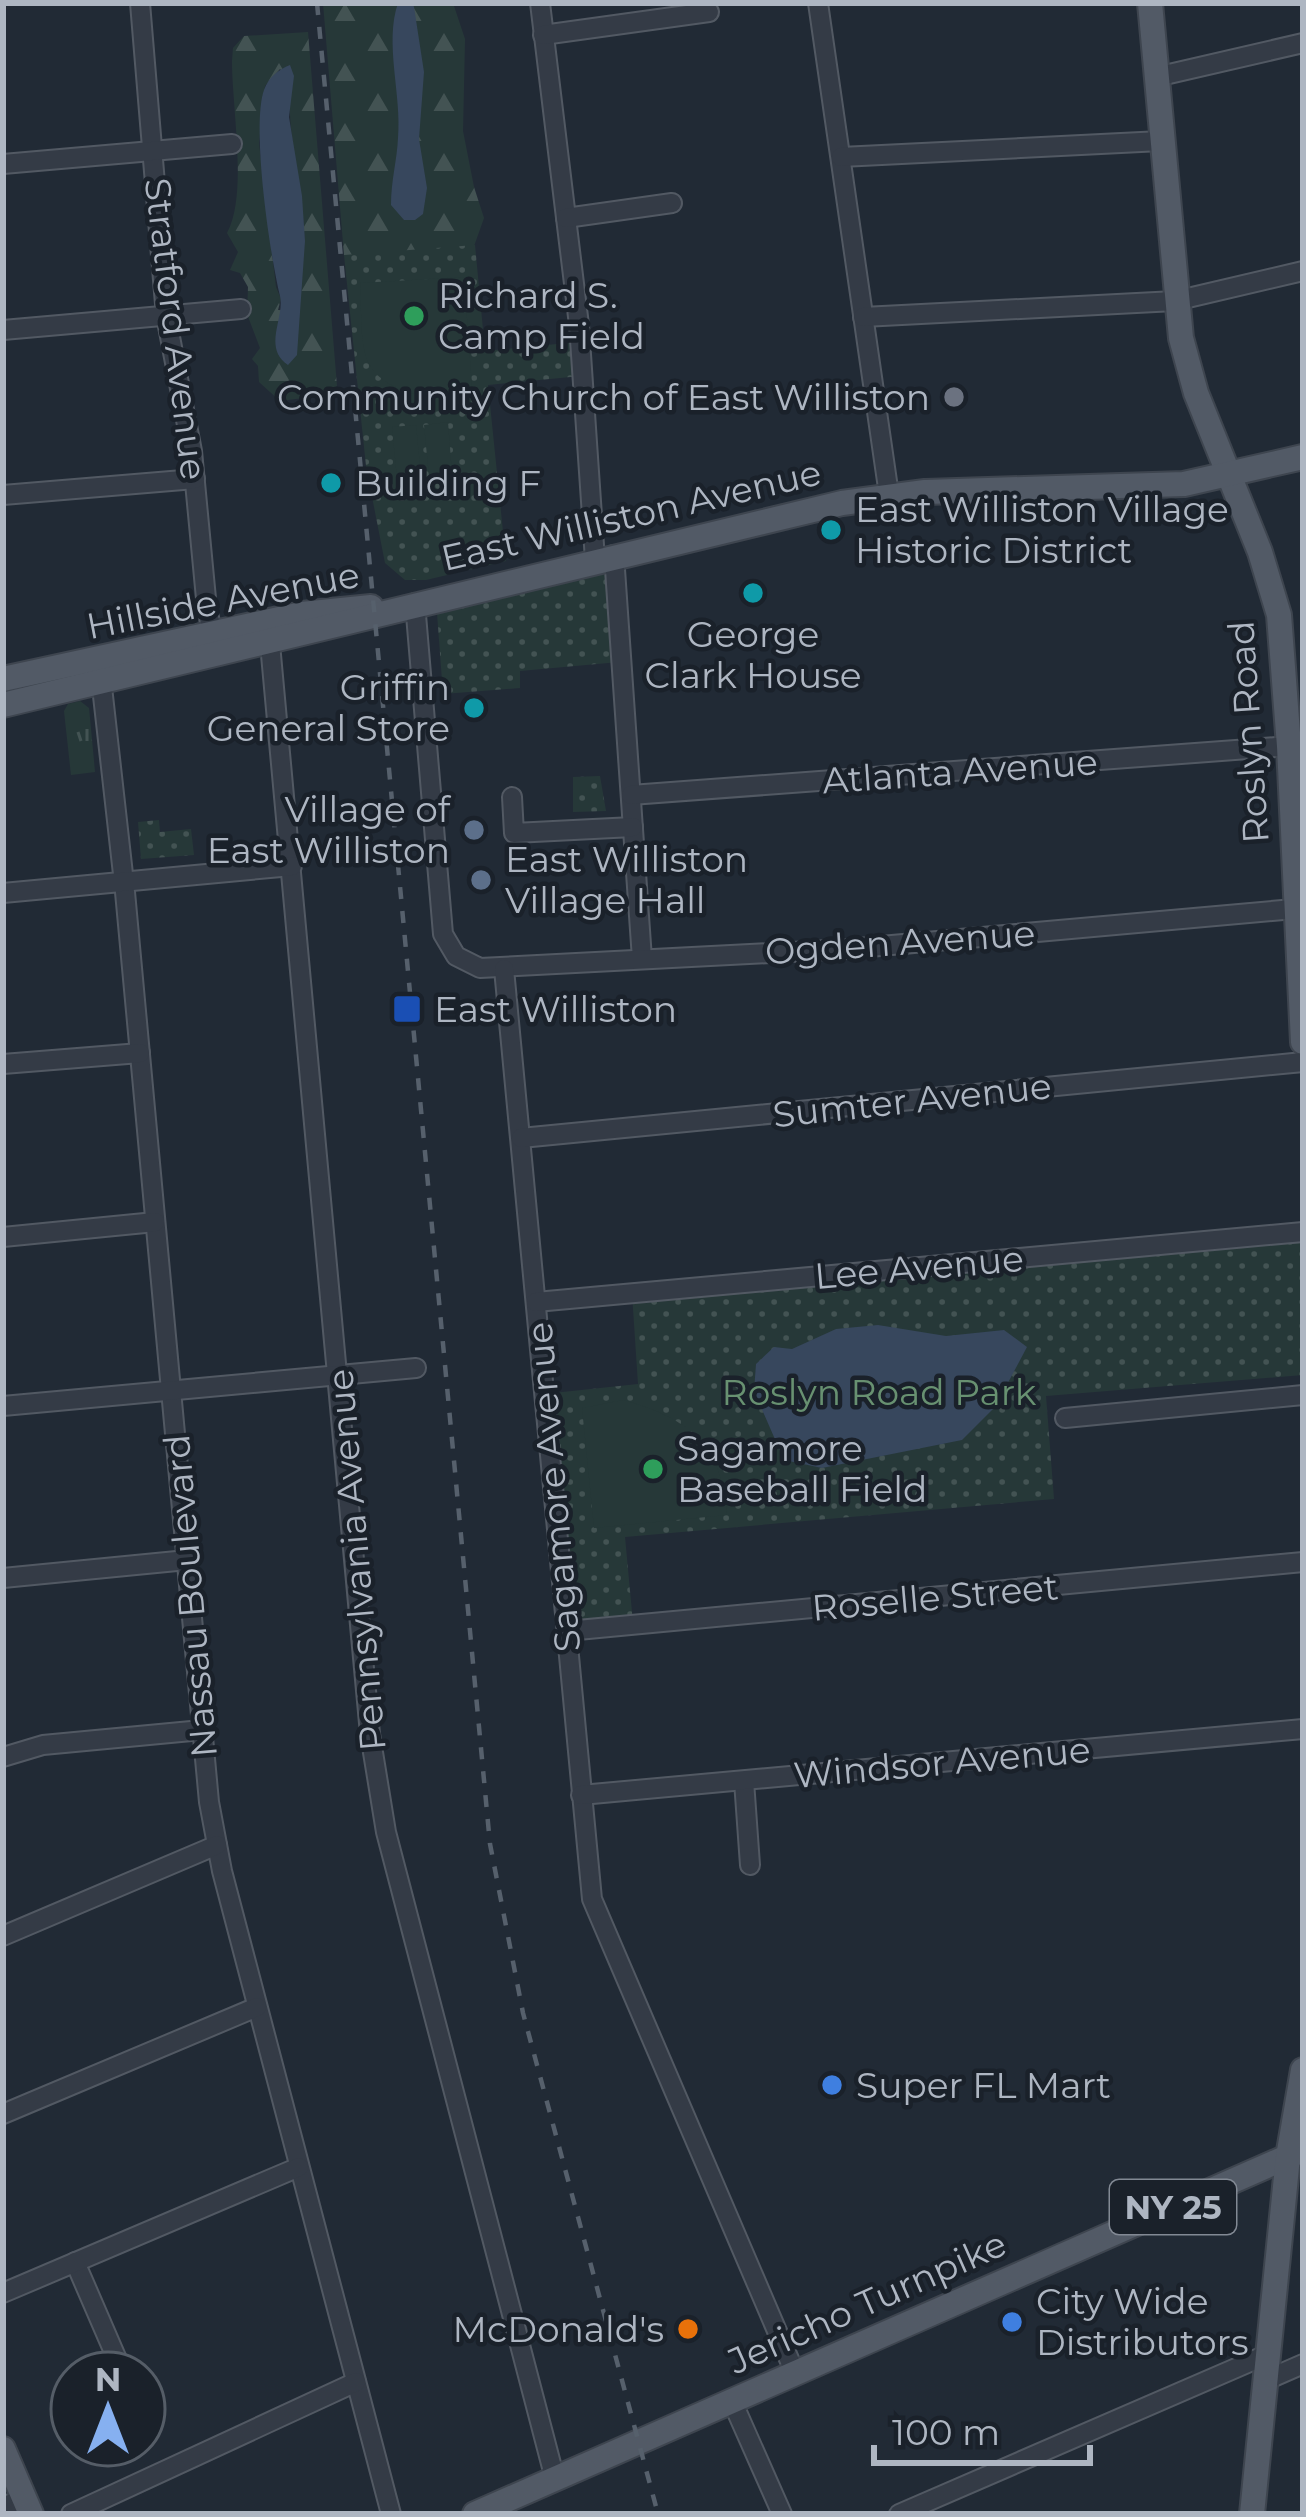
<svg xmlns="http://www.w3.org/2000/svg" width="1306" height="2517" font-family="Montserrat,sans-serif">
<defs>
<pattern id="grass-tufts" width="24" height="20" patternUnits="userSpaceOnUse" patternTransform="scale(3)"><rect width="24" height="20" fill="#263838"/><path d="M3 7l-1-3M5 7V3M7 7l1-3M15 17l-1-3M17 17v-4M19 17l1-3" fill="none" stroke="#435353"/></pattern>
<pattern id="forest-firs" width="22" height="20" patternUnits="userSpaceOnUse" patternTransform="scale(3)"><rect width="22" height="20" fill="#263838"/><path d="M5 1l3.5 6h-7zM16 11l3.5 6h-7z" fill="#435353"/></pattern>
<pattern id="park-dots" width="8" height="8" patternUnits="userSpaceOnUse" patternTransform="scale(3)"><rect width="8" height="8" fill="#263838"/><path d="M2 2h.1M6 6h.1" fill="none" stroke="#435353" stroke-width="1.8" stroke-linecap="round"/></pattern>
</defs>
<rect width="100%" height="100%" fill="#212a35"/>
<path fill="url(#grass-tufts)" d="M80 701 89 708 95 772 71 775 64 711 68 704Z"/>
<g fill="url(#forest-firs)" fill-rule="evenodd">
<path d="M323 3H453L465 39 463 131 474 187 484 218 473 249 358 259 344 255Z"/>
<path d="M308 32 337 386 319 396 280 401 259 382 258 366 252 359 260 348 247 314 248 287 240 273 230 270 238 252 227 233C248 195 232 108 232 61L233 48 244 36ZM280 69 293 84C281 114 307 204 304 244 303 266 299 288 297 311L278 310 281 299 276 287 259 143 265 86Z"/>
</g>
<g fill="url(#park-dots)">
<path d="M475 245 485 351 578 342 581 376 488 385 506 561 426 580H405L385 563 366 466 344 255Z"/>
<path d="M612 567 619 662 520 671V688L443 694 437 613Z"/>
<path d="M600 776 606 811 573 812V777Z"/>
<path d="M159 820 160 832 191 829 194 855 141 859 138 822Z"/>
<path d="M1303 1232V1375L1046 1396 1054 1499 625 1537 633 1623 569 1630 544 1394 638 1384 632 1293Z"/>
</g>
<g fill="#263838">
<path d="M464 277 472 387C446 409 382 393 368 362 359 340 362 307 360 283Z"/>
<path d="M448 422 452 474 429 476 424 425Z"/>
<path d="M416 425 421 476 397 479 392 427Z"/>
<path d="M623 1400C689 1418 722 1445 727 1515L594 1528 582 1408Z"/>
</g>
<g fill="#37475d">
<path d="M398 3H412L414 7 424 72 419 139 427 188 423 214 415 220H404L391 205C391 181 397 160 398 138 402 95 384 43 398 3Z"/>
<path d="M290 65 294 76 289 117 302 196 305 241 297 355 288 365C262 348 285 318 280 296 270 255 251 127 264 90 268 78 279 69 290 65Z"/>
<path d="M878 1325 946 1336 1004 1330 1027 1347 995 1407 962 1440 822 1468 784 1460 754 1391 756 1364 774 1347 792 1349 836 1329Z"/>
</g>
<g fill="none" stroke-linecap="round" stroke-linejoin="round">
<defs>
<g id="minor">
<path d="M140 3 166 316 192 451 207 609 215 644"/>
<path d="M540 3 579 325 595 560"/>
<path d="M818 3 889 495"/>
<path d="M543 35 709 12"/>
<path d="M1156 77 1303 43"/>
<path d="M841 157 1161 141"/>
<path d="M3 164 232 144"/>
<path d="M566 218 672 203"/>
<path d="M863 317 1175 301 1303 271"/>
<path d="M3 330 241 309"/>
<path d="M3 495 195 479"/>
<path d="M614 555 642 959"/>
<path d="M415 603 443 934 456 956 480 968 847 949 1294 909"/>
<path d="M269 633 370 1734 386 1832 555 2479"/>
<path d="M100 669 125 892 209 1802 222 1871 391 2514"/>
<path d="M631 795 1289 746"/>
<path d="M512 797 514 833 633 827"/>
<path d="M3 893 292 866"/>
<path d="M504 969 592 1899 795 2373"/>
<path d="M3 1064 140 1053"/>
<path d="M521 1138 1303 1062"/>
<path d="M3 1237 155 1222"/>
<path d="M536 1302 1303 1232"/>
<path d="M3 1406 416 1368"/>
<path d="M1065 1418 1303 1395"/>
<path d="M3 1578 187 1560"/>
<path d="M567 1631 1303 1562"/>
<path d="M3 1757 43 1745 202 1730"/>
<path d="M744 1781 750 1865"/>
<path d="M581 1795 1303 1729"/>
<path d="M3 1936 217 1845"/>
<path d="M3 2114 257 2007"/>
<path d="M75 2262 123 2373"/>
<path d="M3 2293 299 2167"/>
<path d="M1264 2381 1303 2364"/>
<path d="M732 2401 782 2514"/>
<path d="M3 2507 24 2498"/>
<path d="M71 2514 356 2382"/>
<path d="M899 2514 1266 2355"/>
</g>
<g id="major">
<path d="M1150 3 1181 338 1196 393 1260 552 1279 615 1289 746 1303 1042"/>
<path d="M3 679 302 614 371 607"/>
<path d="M3 705 842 503 925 492 1184 484 1303 457"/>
<path d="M3 2449 31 2514"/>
<path d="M475 2514 1303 2150"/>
<path d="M1252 2514 1288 2157 1303 2070"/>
</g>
</defs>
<use href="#minor" stroke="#525963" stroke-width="22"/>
<use href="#major" stroke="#3e454f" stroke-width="28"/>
<use href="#minor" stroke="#343b46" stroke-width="18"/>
<use href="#major" stroke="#525a66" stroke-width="24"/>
<path stroke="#56606c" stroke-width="4.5" stroke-dasharray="12 12" stroke-linecap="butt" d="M317 3 490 1844 523 2013 658 2514"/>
</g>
<g fill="#2e9e5b" stroke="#1a212a" stroke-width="4.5">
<circle cx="414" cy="316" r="12"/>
<circle cx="653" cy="1469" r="12"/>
</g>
<circle fill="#6b7280" stroke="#1a212a" stroke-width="4.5" cx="954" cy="397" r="12"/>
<g fill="#0f9aa8" stroke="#1a212a" stroke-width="4.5">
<circle cx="331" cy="483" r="12"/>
<circle cx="831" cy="530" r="12"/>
<circle cx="753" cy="593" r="12"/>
<circle cx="474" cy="708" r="12"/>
</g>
<g fill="#5c6f8a" stroke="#1a212a" stroke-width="4.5">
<circle cx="474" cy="830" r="12"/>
<circle cx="481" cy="880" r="12"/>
</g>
<rect fill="#1a4fb4" stroke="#1a212a" stroke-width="4.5" x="392" y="994" width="30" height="30" rx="6"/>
<g fill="#3f7fe0" stroke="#1a212a" stroke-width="4.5">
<circle cx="832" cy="2085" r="12"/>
<circle cx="1012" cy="2322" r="12"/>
</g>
<circle fill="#e8710a" stroke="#1a212a" stroke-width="4.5" cx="688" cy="2329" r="12"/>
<g text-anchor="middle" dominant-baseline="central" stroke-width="9" stroke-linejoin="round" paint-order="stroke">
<rect fill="#1a212a" stroke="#828994" stroke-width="3" x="1110" y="2180" width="126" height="54" rx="9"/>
<g font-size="33" font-weight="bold" fill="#aeb6c2">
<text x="1173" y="2207">NY 25</text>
</g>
<g font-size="36" fill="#aeb6c2" stroke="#1a212a" text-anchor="start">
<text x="438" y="295">Richard S.<tspan x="438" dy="41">Camp Field</tspan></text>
<text x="930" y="397" text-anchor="end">Community Church of East Williston</text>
<text x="355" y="483">Building F</text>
<text x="855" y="509">East Williston Village<tspan x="855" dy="41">Historic District</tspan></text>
<text x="753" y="634" text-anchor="middle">George<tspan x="753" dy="41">Clark House</tspan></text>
<text x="450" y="687" text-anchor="end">Griffin<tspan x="450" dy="41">General Store</tspan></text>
<text x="450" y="809" text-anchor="end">Village of<tspan x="450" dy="41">East Williston</tspan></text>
<text x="505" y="859">East Williston<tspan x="505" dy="41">Village Hall</tspan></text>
<text x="434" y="1009">East Williston</text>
<text x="677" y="1448">Sagamore<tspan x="677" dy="41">Baseball Field</tspan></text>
<text x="856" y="2085">Super FL Mart</text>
<text x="1036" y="2301">City Wide<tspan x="1036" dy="41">Distributors</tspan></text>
<text x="664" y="2329" text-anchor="end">McDonald's</text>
</g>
<g font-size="36" fill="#aeb6c2" stroke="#1a212a">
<text transform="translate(176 329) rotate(83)">Stratford Avenue</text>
<text transform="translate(631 515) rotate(-13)">East Williston Avenue</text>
<text transform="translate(223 600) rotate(-11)">Hillside Avenue</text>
<text transform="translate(1248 732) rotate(-94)">Roslyn Road</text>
<text transform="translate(960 771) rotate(-4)">Atlanta Avenue</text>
<text transform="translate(900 942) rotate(-4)">Ogden Avenue</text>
<text transform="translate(912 1100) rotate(-6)">Sumter Avenue</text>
<text transform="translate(919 1267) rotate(-5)">Lee Avenue</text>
<text transform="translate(553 1487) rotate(-95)">Sagamore Avenue</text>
<text transform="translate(356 1560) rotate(-95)">Pennsylvania Avenue</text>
<text transform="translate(190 1596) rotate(-95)">Nassau Boulevard</text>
<text transform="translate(935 1597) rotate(-5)">Roselle Street</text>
<text transform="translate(942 1762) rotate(-5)">Windsor Avenue</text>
<text transform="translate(867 2302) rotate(-24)">Jericho Turnpike</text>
</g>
<g font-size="36" fill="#689171" stroke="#1a212a">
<text x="879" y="1392">Roslyn Road Park</text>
</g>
</g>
<rect width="1306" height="2517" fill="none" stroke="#aeb6c2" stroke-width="12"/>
<g transform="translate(108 2409)"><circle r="57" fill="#1a212a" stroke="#555d67" stroke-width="3"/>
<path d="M0-9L21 45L0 30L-21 45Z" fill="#86b0f0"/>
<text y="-18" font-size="33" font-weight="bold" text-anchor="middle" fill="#aeb6c2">N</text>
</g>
<path d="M874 2445v18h216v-18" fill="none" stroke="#aeb6c2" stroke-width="6"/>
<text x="892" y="2445" font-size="36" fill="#aeb6c2" stroke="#1a212a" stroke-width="9" paint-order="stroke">100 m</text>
</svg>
